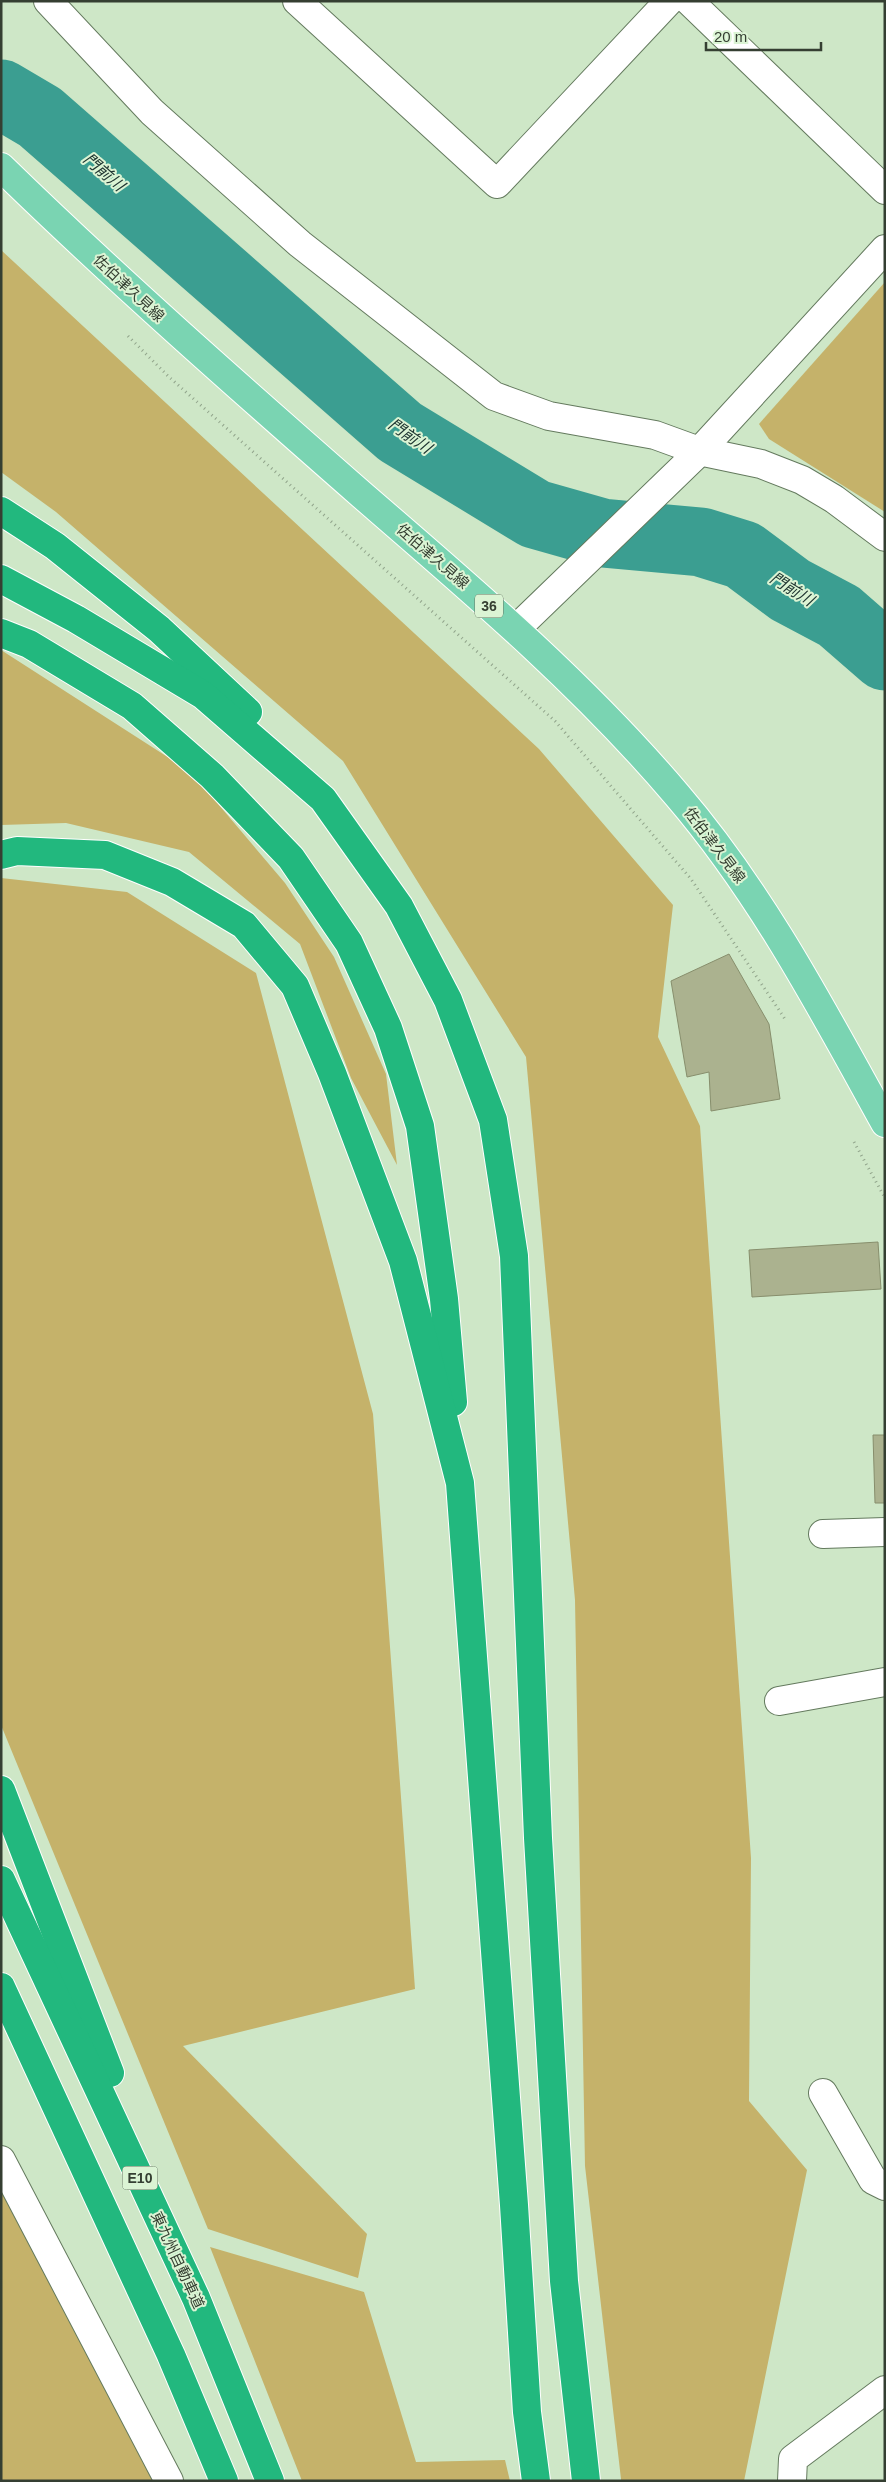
<svg xmlns="http://www.w3.org/2000/svg" width="886" height="2482" font-family="Helvetica,'Noto Sans JP',sans-serif">
<rect width="100%" height="100%" fill="#cee7c7"/>
<g fill="#c5b26a">
<path d="M1 250 539 749 673 905 658 1037 700 1126 751 1858 749 2101 807 2170 744 2481H621V2479L585 2166 575 1600 526 1057 343 761 56 512 1 472Z"/>
<path d="M885 282V512L769 439 759 424Z"/>
<path d="M1 650 191 772 285 883 334 957 386 1074 397 1165 351 1078 300 944 189 852 66 823 1 825Z"/>
<path d="M1 878 127 892 256 973 373 1414 415 1989 183 2046 367 2234 358 2278 208 2229 1 1725Z"/>
<path d="M1 2179 155 2481H1Z"/>
<path d="M210 2247 364 2292 416 2462 505 2460 510 2481H302Z"/>
</g>
<g fill="none" stroke-linecap="round" stroke-linejoin="round">
<path stroke="#3b9e91" stroke-width="69" d="M1 94 40 117 400 432 535 514 602 533 701 542 743 555 790 590 839 616 885 656"/>
</g>
<g fill="#abb28f" stroke="#878e6c">
<path d="M729 954 769 1024 780 1099 711 1111 709 1072 687 1077 671 981Z"/>
<path d="M878 1242 881 1289 752 1297 749 1250Z"/>
<path d="M873 1435H885V1503H875Z"/>
</g>
<g fill="none" stroke-linecap="round" stroke-linejoin="round">
<defs>
<g id="street">
<path d="M48 1 152 112 300 244 494 396 549 416 655 435 699 451 761 464 802 480 834 499 885 537"/>
<path d="M297 1 497 184 669 1"/>
<path d="M689 1 885 190"/>
<path d="M516 629 697 454 885 249"/>
<path d="M823 1534 885 1532"/>
<path d="M779 1701 885 1682"/>
<path d="M823 2093 873 2180 885 2186"/>
<path d="M1 2160 169 2481"/>
<path d="M792 2481 793 2459 885 2390"/>
</g>
<path id="primary" d="M1 167C118 281 240 388 362 495 472 590 583 684 677 795 762 894 822 1009 885 1123"/>
<g id="highway">
<path d="M1 511 55 546 159 629 248 712"/>
<path d="M1 579 76 619 203 695 323 799 399 906 448 1000 493 1120 514 1256 538 1838 564 2281 586 2481"/>
<path d="M1 633 29 644 132 706 212 776 291 858 349 943 388 1028 420 1126 444 1299 453 1402"/>
<path d="M1 855 17 851 105 855 172 882 244 925 295 986 332 1073 403 1261 460 1483 514 2205 527 2412 536 2481"/>
<path d="M1 1790 110 2073"/>
<path d="M1 1880 196 2298 270 2481"/>
<path d="M1 1987 171 2355 224 2481"/>
</g>
</defs>
<use href="#street" stroke="#647a5e" stroke-width="30"/>
<use href="#primary" stroke="#fff" stroke-width="30"/>
<use href="#highway" stroke="#fff" stroke-width="30"/>
<g stroke="#91a48b" stroke-width="3" stroke-dasharray="1 4" stroke-linecap="butt">
<path d="M128 336 168 376 555 721 691 879 785 1019"/>
<path d="M854 1142 885 1198"/>
</g>
<use href="#street" stroke="#fff" stroke-width="28"/>
<use href="#primary" stroke="#7ad4b2" stroke-width="28"/>
<use href="#highway" stroke="#22b87e" stroke-width="28"/>
</g>
<g text-anchor="middle" dominant-baseline="central" stroke-width="4" stroke-linejoin="round" paint-order="stroke">
<g fill="#dbf4d4" stroke="#677563" stroke-width="1">
<rect x="475" y="594.5" width="28" height="23" rx="4"/>
<rect x="122.5" y="2166.5" width="35" height="23" rx="4"/>
</g>
<g font-size="14" font-weight="bold" fill="#353f32">
<text x="489" y="606">36</text>
<text x="140" y="2178">E10</text>
</g>
<g font-size="15" fill="#353f32" stroke="#dbf4d4">
<text transform="translate(129 288) rotate(43)">佐伯津久見線</text>
<text transform="translate(433 556) rotate(41)">佐伯津久見線</text>
<text transform="translate(715 845) rotate(53)">佐伯津久見線</text>
<text transform="translate(178 2260) rotate(65)">東九州自動車道</text>
</g>
<g font-size="16" font-style="italic" fill="#203632" stroke="#dbf4d4">
<text transform="translate(104 172) rotate(41)">門前川</text>
<text transform="translate(410 436) rotate(35)">門前川</text>
<text transform="translate(792 589) rotate(32)">門前川</text>
</g>
</g>
<rect width="886" height="2482" fill="none" stroke="#353f32" stroke-width="5"/>
<path d="M706 42v8h115v-8" fill="none" stroke="#353f32" stroke-width="2.5"/>
<text x="714" y="42" font-size="15" fill="#353f32" stroke="#dbf4d4" stroke-width="4" paint-order="stroke">20 m</text>
</svg>
